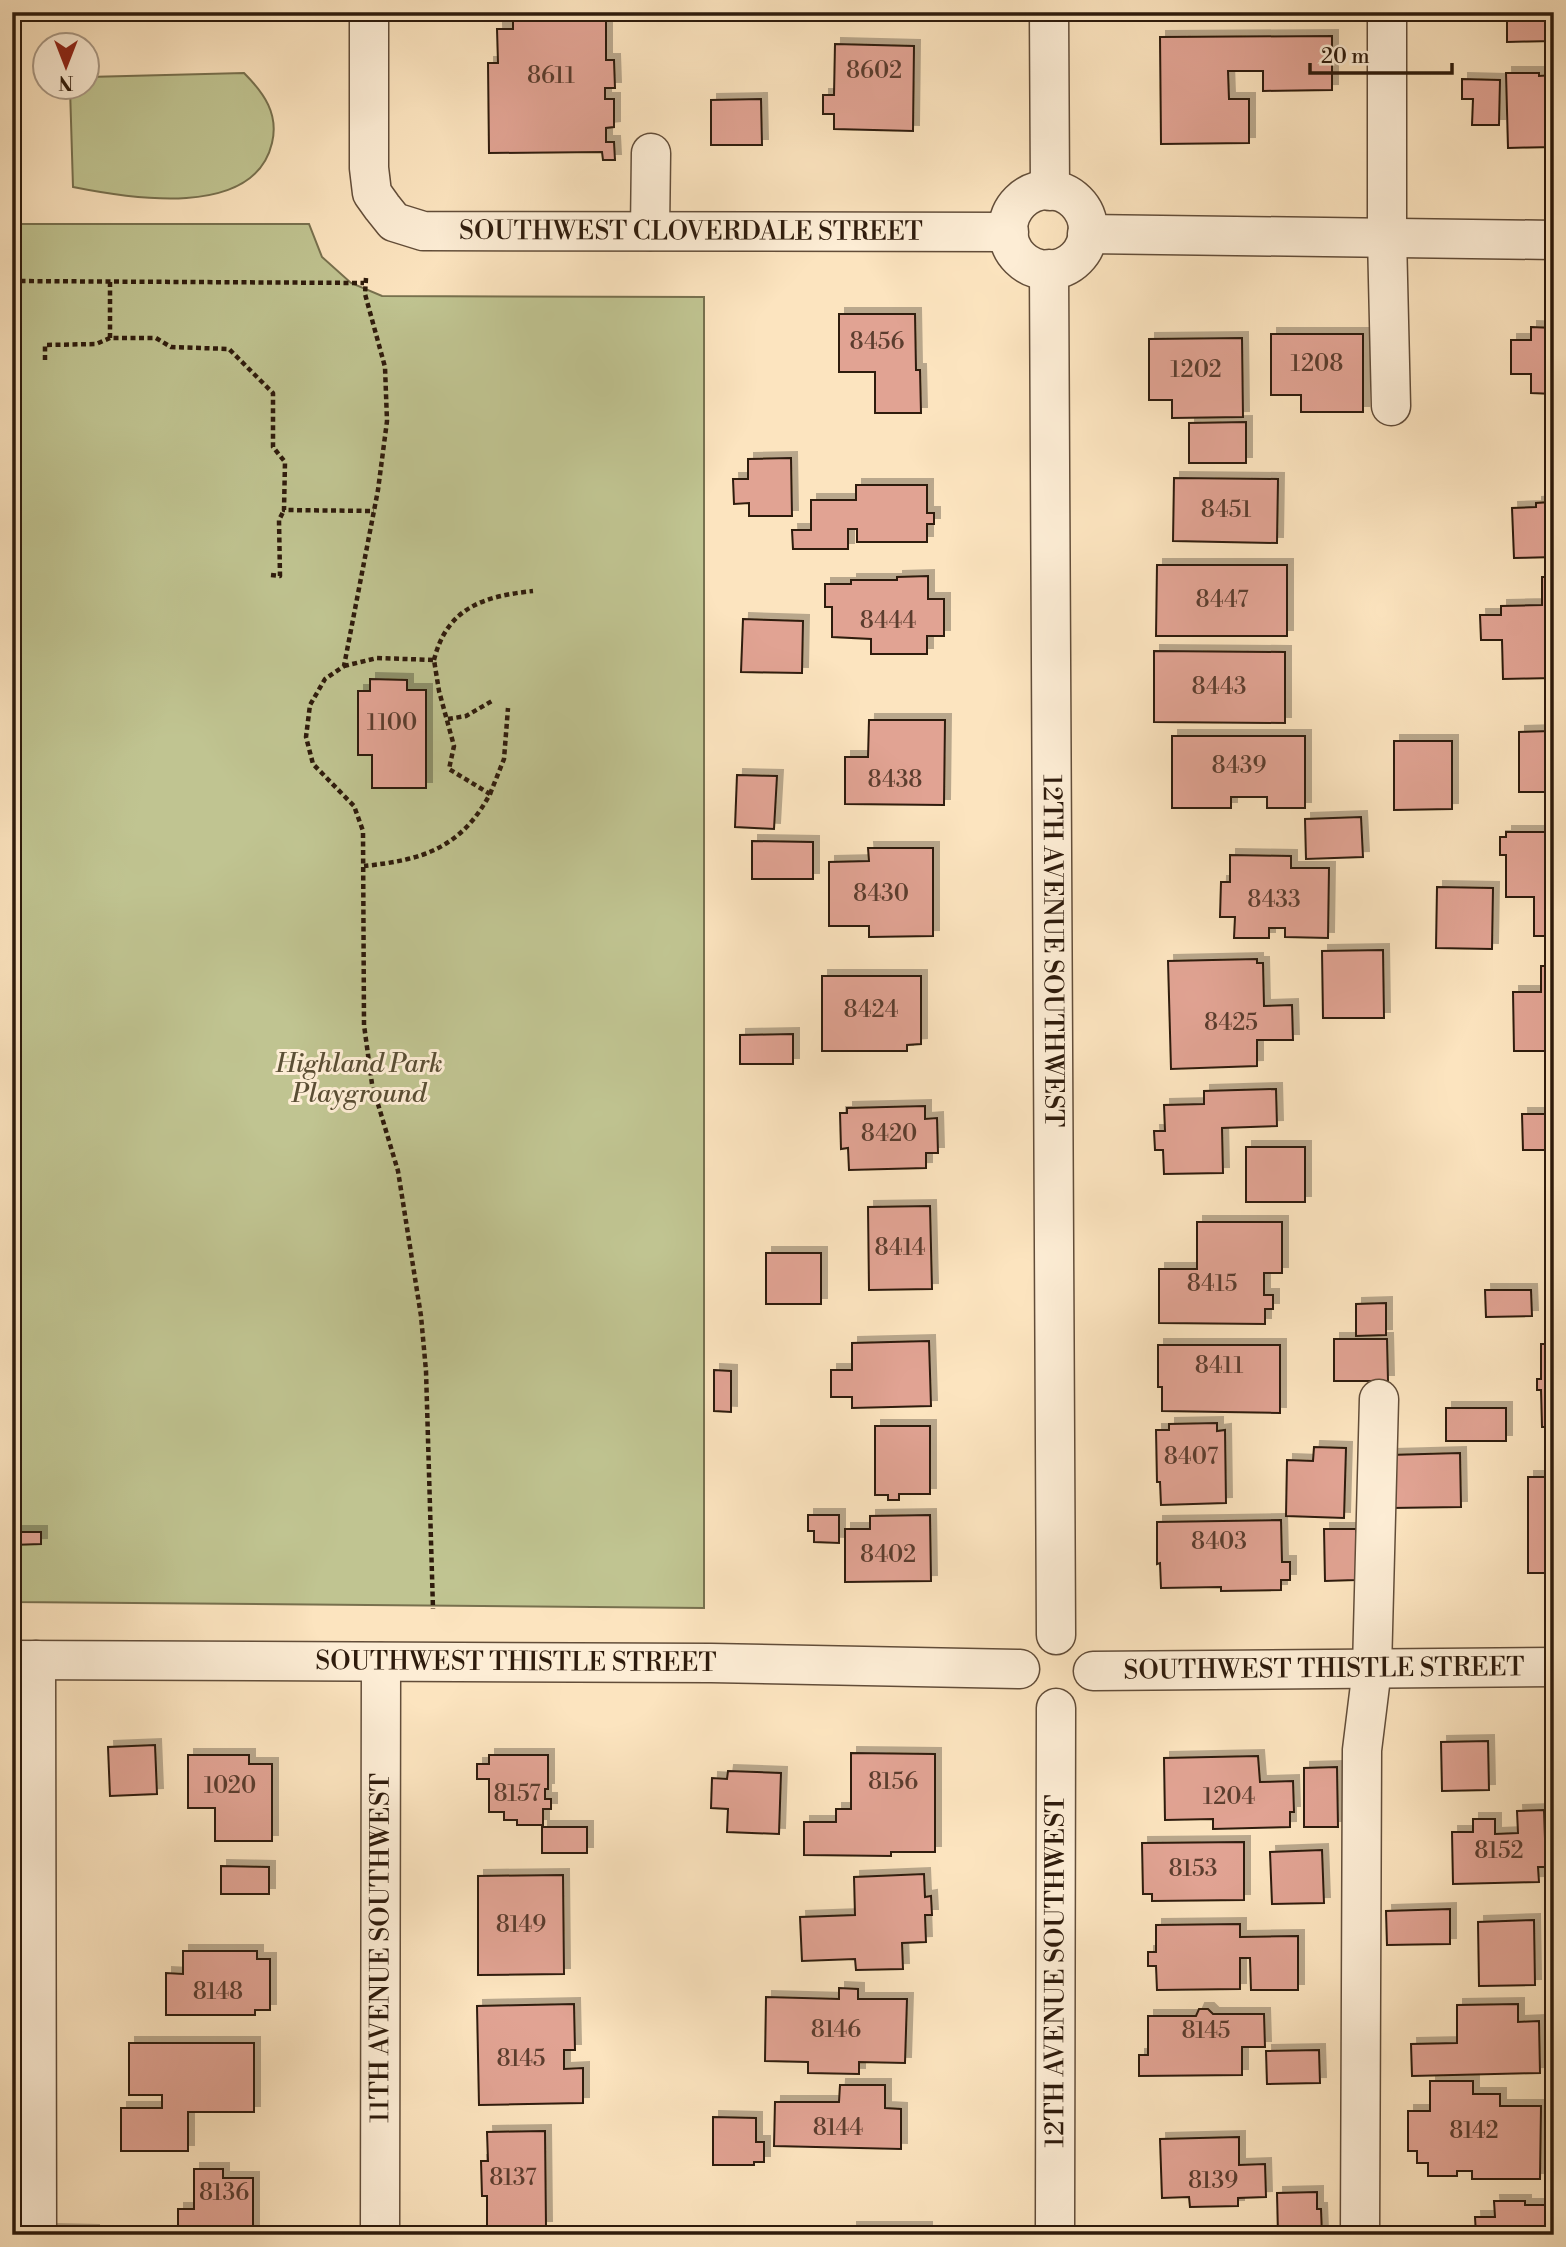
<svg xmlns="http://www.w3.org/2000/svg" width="1566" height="2247" font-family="'Libre Bodoni',serif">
<defs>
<filter id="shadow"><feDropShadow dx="6" dy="-6" stdDeviation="0" flood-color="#0004"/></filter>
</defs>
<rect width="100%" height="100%" fill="#fce4bf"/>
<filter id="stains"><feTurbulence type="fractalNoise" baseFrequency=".00286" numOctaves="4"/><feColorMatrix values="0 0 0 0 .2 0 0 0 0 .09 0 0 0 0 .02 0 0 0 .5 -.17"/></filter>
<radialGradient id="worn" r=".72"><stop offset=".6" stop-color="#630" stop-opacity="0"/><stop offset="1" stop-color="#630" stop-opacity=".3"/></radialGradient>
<g fill="#c0c491" stroke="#77704e" stroke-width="2">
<path d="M244 73C264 93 279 114 272 143 254 220 128 198 73 187L70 88H88V77Z"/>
<path d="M12 224H309L322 257 351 283 382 296 704 297V1608L12 1602Z"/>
</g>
<g fill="#e1a393" stroke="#2e1b0c" stroke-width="2" filter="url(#shadow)">
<path d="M513 12H613L606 14V60H614L615 88H605V99H614V127L606 128V142H614L615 160H603L602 152 489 153 488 63H498L497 29H513Z"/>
<path d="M1227 12H1280V17L1227 18Z"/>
<path d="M1311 12H1367V18L1311 17Z"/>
<path d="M1507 12H1554V41L1507 42Z"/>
<path d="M1332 36V90L1263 91V71H1228L1229 99H1249V143L1161 144 1160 37Z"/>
<path d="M835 44 914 46 913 131 834 129V114H823V95H834Z"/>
<path d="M1506 73H1539V76L1554 75V147L1508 148Z"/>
<path d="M1462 79 1500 80 1499 125H1472L1473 99H1462Z"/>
<path d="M761 99 762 145H711V100Z"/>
<path d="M839 314H915L916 370H920L921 413H875V372H839Z"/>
<path d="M1531 327 1554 328V394L1531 393V374H1511V340H1531Z"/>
<path d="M1271 334H1363V412H1301V395H1271Z"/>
<path d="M1242 338 1243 417 1172 418V400H1149V339Z"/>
<path d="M1246 422V463H1189V423Z"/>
<path d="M791 458 792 516H749V503L734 504 733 479H748V459Z"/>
<path d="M1549 458H1554V557L1514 558 1512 508 1536 507V503L1550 502Z"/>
<path d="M1174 478 1278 479 1277 543 1173 541Z"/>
<path d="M856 485H927V513H934V524H927V542H857V529H848V549H793L792 530H811V500H856Z"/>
<path d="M1157 565H1287V636H1156Z"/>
<path d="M928 576V599H944V636H927V654H871V639L832 637V607H825V584H851V580H897V577Z"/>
<path d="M1542 577H1554V678L1503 679 1502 640H1481L1480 615H1501V606L1542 605Z"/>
<path d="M743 619 803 621 802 673 741 672Z"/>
<path d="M1154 651 1285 652V723L1154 722Z"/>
<path d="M370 679 407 680V690H426V788H372V755H358V691H370Z"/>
<path d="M1550 698H1554V792H1519V732L1550 731Z"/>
<path d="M869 720H945L944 805 845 804V757H868Z"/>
<path d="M1172 736H1305V808H1267V797H1231V808H1172Z"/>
<path d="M1394 741H1452V809L1394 810Z"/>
<path d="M737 775 777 776 774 829 735 827Z"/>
<path d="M1361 817 1363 857 1306 859 1305 819Z"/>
<path d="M1506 832H1554V936H1534V897H1506V855H1500V837H1506Z"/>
<path d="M752 841 813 842V879H752Z"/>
<path d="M868 848H933V936L869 937V926H829V862L869 861Z"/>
<path d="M1230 855 1291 856V868H1329L1328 938 1285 937V928H1269V938H1234L1235 917H1220L1221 882H1230Z"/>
<path d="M1437 887 1493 888 1492 949 1436 948Z"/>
<path d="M1383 950 1384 1018H1323L1322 951Z"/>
<path d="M1257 959V963H1263L1264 1006 1292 1005 1293 1040H1257V1066L1171 1069 1168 961Z"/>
<path d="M1541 966H1554V1051H1514L1513 992H1541Z"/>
<path d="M822 976H921V1044L907 1045V1051H822Z"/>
<path d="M793 1034V1064H740V1035Z"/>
<path d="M1276 1089 1277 1126 1222 1128 1223 1173 1164 1174 1163 1150H1155L1154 1131H1165L1164 1105 1204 1104V1091Z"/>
<path d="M1545 1095H1554V1195H1546L1545 1150H1523L1522 1114H1545Z"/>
<path d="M925 1106V1119L937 1118 938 1153H926V1168L849 1170 848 1148 841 1149 840 1113H847V1108Z"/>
<rect x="1246" y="1147" width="59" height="55"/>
<path d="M930 1206 932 1289 869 1290 868 1207Z"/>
<path d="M1197 1222H1282V1273H1264V1295H1273V1309H1265V1324L1159 1323V1269H1197Z"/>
<path d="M1552 1225H1554V1292H1551Z"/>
<rect x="766" y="1253" width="55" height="51"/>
<path d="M1485 1290H1531L1532 1316 1486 1317Z"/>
<path d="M1386 1303V1335L1356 1336V1304Z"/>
<path d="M1334 1339H1387L1388 1381H1334Z"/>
<path d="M929 1341 931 1406 852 1408V1397H831V1370H852V1343Z"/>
<path d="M1541 1344H1554V1427H1542L1541 1390H1537V1379H1541Z"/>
<path d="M1158 1345H1280V1413L1162 1411V1387H1158Z"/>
<path d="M714 1370 731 1371V1412L714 1411Z"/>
<rect x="1446" y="1408" width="60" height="33"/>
<path d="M1217 1423V1431L1225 1430 1226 1503 1161 1505 1160 1482H1157L1156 1430H1169V1424Z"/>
<path d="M875 1426H930V1494H899V1500H888V1495H875Z"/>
<path d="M1314 1447 1346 1448 1344 1518 1286 1516 1287 1460 1313 1461Z"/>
<path d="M1460 1453 1461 1507 1391 1508 1389 1455Z"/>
<path d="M1528 1477H1554V1583L1552 1573H1528Z"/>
<path d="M808 1515H839V1543L814 1542V1531H808Z"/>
<path d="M930 1515 931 1581 845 1582V1529H870V1516Z"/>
<path d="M1281 1520 1282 1562H1290V1580H1281V1590L1221 1591V1587L1161 1588 1160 1563 1157 1564V1522Z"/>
<path d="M1324 1529H1356V1580L1325 1581Z"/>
<path d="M12 1532H41V1544L12 1545Z"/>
<path d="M1488 1741 1489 1790 1442 1791 1441 1742Z"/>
<path d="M155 1745 157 1794 110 1796 108 1747Z"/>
<path d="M851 1753 935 1754V1852H891V1856L804 1855V1822H836V1809H851Z"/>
<path d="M188 1755H249V1764H272V1841H215V1808H188Z"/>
<path d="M489 1755H548V1789H545V1799H551V1809H543V1825H517V1820H504V1812H489V1779H477V1764H489Z"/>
<path d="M1258 1756 1260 1782 1293 1781 1294 1812H1290V1827L1213 1829V1819L1165 1820 1164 1758Z"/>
<path d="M1337 1767 1338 1827H1304V1768Z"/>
<path d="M728 1771 781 1773 779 1834 727 1832 728 1809 711 1808 712 1778 727 1779Z"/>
<path d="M1544 1810 1546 1867H1538L1539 1882 1453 1884 1452 1832H1473V1819H1495V1834L1518 1833 1517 1811Z"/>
<rect x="542" y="1827" width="45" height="26"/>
<path d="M1244 1842V1900L1152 1901V1894H1143L1142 1843Z"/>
<path d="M1322 1850 1324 1903 1272 1904 1270 1852Z"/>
<path d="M221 1866 269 1867V1894H221Z"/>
<path d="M924 1874 925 1897 931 1896 932 1915H925L926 1942 902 1943 903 1969 856 1970 855 1959 802 1961 800 1917 855 1915 854 1877Z"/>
<path d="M563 1875 564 1974 478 1975V1876Z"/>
<path d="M1450 1909V1944L1387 1945 1386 1911Z"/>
<path d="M1534 1920 1535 1985 1479 1986 1478 1922Z"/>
<path d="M1240 1924V1937L1298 1936V1990H1251L1250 1958H1240V1989L1157 1990 1156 1966H1148V1952H1156V1925Z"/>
<path d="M183 1951H257V1959H270V2010H255V2015H166V1973L183 1974Z"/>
<path d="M839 1988 858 1989V1999H907L905 2063 859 2062V2074L808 2073V2062L765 2061 766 1997 839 1999Z"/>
<path d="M574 2004 575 2050H564V2069L583 2068V2103L479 2105 477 2006Z"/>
<path d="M1518 2004V2022L1539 2021 1540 2073 1412 2076 1411 2044 1457 2043V2005Z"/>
<path d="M1199 2009H1208L1213 2014H1264L1265 2047H1242V2075L1139 2076V2055H1148V2016H1196Z"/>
<path d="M129 2043H254V2112H188V2151H121V2108H162V2095H129Z"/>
<path d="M1319 2050 1320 2083 1267 2084 1266 2051Z"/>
<path d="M1430 2081H1473V2094H1500V2106H1541L1540 2179H1472V2171H1457V2176H1428V2163H1417V2151H1408V2111H1430Z"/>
<path d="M840 2085H885V2108L901 2109V2149L774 2146 775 2102H839Z"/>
<path d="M713 2117 756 2118V2142H764V2162H754V2165H713Z"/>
<path d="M545 2131 546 2227 487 2228V2196H482L481 2161H488L487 2132Z"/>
<path d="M1239 2137V2165L1265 2164 1266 2197 1238 2198V2206L1190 2207 1189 2197 1162 2198 1160 2139Z"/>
<path d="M194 2169H223V2178H253V2235H178V2209H194Z"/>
<path d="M1317 2192V2209H1321L1322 2235H1278L1277 2193Z"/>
<path d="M1494 2201H1525V2205H1554V2235H1476L1475 2217H1495Z"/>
<rect x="851" y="2228" width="75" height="7"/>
<path d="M48 2230 93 2231V2235H48Z"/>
</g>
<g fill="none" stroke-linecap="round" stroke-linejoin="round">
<defs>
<g id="minor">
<path id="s1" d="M369 12V168L372 193 382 207 394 222 423 231 1009 232"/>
<path d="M1049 12 1050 191"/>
<path d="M1387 12V237L1391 406"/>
<circle cx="1048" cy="230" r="40"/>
<path d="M650 231 651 153"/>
<path d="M1087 234 1554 240"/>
<path id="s2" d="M1049 269 1056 1635"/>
<path id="s3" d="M12 1660 711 1663 1020 1669"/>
<path d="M36 1660 37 2235"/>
<path id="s4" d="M1093 1671 1554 1667"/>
<path id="s5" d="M380 2235 381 1662"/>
<path id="s6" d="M1055 2235 1056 1708"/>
<path d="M1360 2235 1362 1750 1372 1669 1379 1399"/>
</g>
</defs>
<use href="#minor" stroke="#624d39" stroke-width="41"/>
<g stroke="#2e1b0c" stroke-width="4.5" stroke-dasharray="5 3.5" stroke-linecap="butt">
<path d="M366 278 365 294 385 367 387 421 378 490 344 666 325 679 310 705 306 737 313 764 354 806 363 831 364 1025 372 1084 398 1171 421 1316 426 1371 433 1609"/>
<path d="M12 281 364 283"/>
<path d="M110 282V338H156L171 347 229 349 273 393V447L285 462 284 510 374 511"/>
<path d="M45 360V345L96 344 110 338"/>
<path d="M271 575 280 576 279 520 284 510"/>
<path d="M434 660C447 607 485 596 533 591"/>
<path d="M344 666 377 658 434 660 439 691 454 746 449 769 490 794C461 848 423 860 364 866"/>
<path d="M448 719 466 716 492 701"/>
<path d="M490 794 504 759 508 708"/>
</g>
<use href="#minor" stroke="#fdedd5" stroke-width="38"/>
</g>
<g text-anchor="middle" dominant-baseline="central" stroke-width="6" stroke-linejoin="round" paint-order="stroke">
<g font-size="23" fill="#5b3d2e">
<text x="874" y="71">8602</text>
<text x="551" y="76">8611</text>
<text x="877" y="342">8456</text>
<text x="1317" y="364">1208</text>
<text x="1196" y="370">1202</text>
<text x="1226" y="510">8451</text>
<text x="1222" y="600">8447</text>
<text x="888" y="621">8444</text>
<text x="1219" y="687">8443</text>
<text x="392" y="723">1100</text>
<text x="1239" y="766">8439</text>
<text x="895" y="780">8438</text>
<text x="881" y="894">8430</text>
<text x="1274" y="900">8433</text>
<text x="871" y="1010">8424</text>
<text x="1231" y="1023">8425</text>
<text x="889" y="1134">8420</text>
<text x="900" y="1248">8414</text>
<text x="1212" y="1284">8415</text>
<text x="1219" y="1366">8411</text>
<text x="1191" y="1457">8407</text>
<text x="1219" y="1542">8403</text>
<text x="888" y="1555">8402</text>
<text x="893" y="1782">8156</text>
<text x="230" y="1786">1020</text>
<text x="517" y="1794">8157</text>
<text x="1229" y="1797">1204</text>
<text x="1499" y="1851">8152</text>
<text x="1193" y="1869">8153</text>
<text x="521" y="1925">8149</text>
<text x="218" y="1992">8148</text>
<text x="836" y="2030">8146</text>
<text x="1206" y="2031">8145</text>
<text x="521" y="2059">8145</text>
<text x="838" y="2128">8144</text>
<text x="1474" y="2131">8142</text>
<text x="513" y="2178">8137</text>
<text x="1213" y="2181">8139</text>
<text x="224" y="2193">8136</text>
</g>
<g font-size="26" fill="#2e1b0c" stroke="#fdedd5">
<text stroke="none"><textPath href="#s1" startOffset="516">SOUTHWEST CLOVERDALE STREET</textPath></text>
<text stroke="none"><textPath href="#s2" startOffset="682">12TH AVENUE SOUTHWEST</textPath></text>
<text stroke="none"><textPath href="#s3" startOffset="504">SOUTHWEST THISTLE STREET</textPath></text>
<text stroke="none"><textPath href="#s4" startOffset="231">SOUTHWEST THISTLE STREET</textPath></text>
<text stroke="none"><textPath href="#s5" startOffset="287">11TH AVENUE SOUTHWEST</textPath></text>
<text stroke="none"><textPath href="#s6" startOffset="264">12TH AVENUE SOUTHWEST</textPath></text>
</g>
<g font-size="26" font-style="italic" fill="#5a4e34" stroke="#fdedd5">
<text x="359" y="1064">Highland Park<tspan x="359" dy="30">Playground</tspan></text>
</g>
</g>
<rect width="1566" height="2247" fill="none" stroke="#fce4bf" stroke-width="42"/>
<rect x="14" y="14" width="1538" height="2219" fill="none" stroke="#2e1b0c" stroke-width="3.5"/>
<rect x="21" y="21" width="1524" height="2205" fill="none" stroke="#2e1b0c" stroke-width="2"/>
<g transform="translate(66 66) rotate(180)"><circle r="33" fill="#fdedd5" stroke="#aa9985" stroke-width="2"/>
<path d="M0-5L12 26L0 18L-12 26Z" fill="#8f2418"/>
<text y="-10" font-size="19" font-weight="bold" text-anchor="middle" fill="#2e1b0c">N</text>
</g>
<path d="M1310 63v10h142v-10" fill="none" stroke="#2e1b0c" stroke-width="3.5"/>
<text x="1321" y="63" font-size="21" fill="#2e1b0c" stroke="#fdedd5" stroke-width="5" paint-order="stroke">20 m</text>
<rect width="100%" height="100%" filter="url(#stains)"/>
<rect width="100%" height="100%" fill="url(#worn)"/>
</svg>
